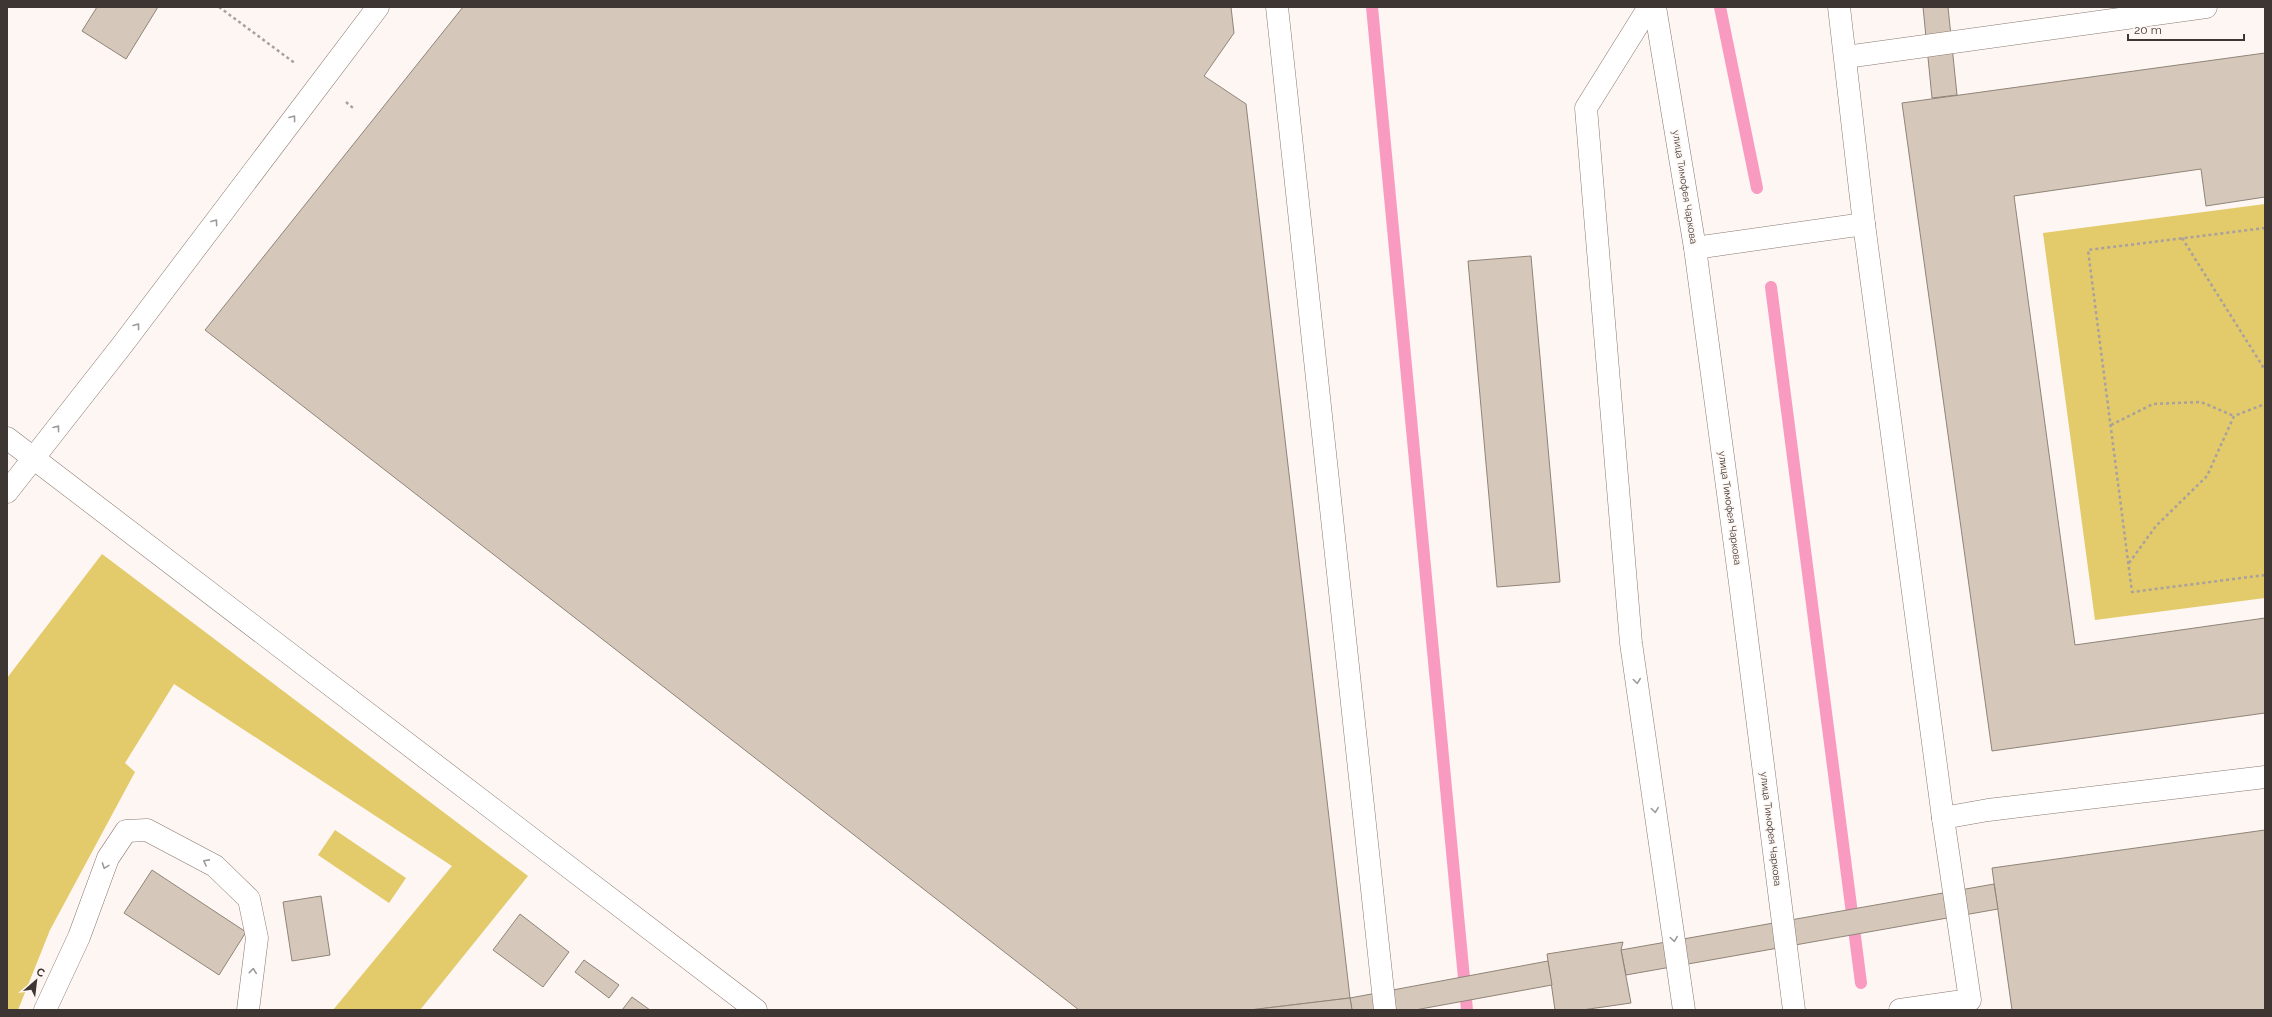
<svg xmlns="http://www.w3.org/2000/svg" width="2272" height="1017" font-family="Raleway,sans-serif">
<rect width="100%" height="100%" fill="#fdf6f2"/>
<g fill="#e3ca6b">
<path d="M2265 204V598L2095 620 2043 233Z"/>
<path d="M102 554 528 876 420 1010H333L452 866 174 684 125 763 135 772 50 930 18 1010H7V678Z"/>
<path d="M335 830 406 878 389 903 318 855Z"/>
</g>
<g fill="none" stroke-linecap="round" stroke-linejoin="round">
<g stroke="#f99bc1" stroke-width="12">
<path d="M1372 7 1467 1010"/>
<path d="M1720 7 1757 188"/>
<path d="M1771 287 1861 983"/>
</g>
</g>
<g fill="#d5c8bb" stroke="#908478">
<path d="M97 7H158L126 59 82 31Z"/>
<path d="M463 7H1231L1234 33 1204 76 1246 104 1350 998 1250 1010H1079L205 330Z"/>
<path d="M1923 7H1948L1957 95 1932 98Z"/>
<path d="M2265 53V197L2206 206 2201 169 2014 196 2075 645 2265 618V713L1992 751 1902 103Z"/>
<path d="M1531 256 1560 582 1497 587 1468 261Z"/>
<path d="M2265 830V1010H2012L1992 868Z"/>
<path d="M152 870 246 932 219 975 124 913Z"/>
<path d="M1994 884 1998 909 1626 975 1621 950Z"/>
<path d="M321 896 330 955 292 961 283 902Z"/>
<path d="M520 914 569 952 543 987 493 950Z"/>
<path d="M1623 942 1621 950 1631 1003 1582 1010H1555L1547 954Z"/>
<path d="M584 960 619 985 609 998 575 972Z"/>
<path d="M1548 961 1552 985 1415 1010H1352L1350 998Z"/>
<path d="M632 997 650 1010H622Z"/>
<path d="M1350 998 1352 1010H1250Z"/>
</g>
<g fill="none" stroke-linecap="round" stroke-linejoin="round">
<defs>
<g id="minor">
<path d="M1277 7 1385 1010"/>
<path d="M1649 7 1586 108 1631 643 1684 1010"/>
<path d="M1839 7 1864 224 1943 818"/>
<path d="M1846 57 2206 7"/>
<path d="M1695 248 1864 224"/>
<path d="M7 438 756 1010"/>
<path d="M7 492 123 344 378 7"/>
<path d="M45 1010 79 937 108 858 126 831 147 830 215 866 249 899 257 938 248 1010"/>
<path d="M1900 1010 1970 1000 1943 818 1988 810 2265 777"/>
</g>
<path id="major" d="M1655 7 1695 248 1740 583 1794 1010"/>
</defs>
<use href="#minor" stroke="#8a7972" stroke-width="23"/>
<use href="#major" stroke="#8a7972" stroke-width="23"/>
<g stroke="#a8a19e" stroke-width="2.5" stroke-dasharray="3 3" stroke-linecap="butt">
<path d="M219 7 296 64"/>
<path d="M346 102 353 108"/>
<path d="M2265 228 2088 250 2132 592 2265 575"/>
<path d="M2182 238 2265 370"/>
<path d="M2111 425 2153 404 2201 402 2234 416"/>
<path d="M2129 563 2156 526 2207 476 2234 416 2265 404"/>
</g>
<use href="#minor" stroke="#fff" stroke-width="22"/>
<use href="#major" stroke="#fff" stroke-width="22"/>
</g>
<defs><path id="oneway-chevron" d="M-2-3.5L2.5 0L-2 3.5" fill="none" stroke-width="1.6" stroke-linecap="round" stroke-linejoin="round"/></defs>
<g stroke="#9e9a99">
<use href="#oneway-chevron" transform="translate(293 118) rotate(-53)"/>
<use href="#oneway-chevron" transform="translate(215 222) rotate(-54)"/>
<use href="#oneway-chevron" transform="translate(137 326) rotate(-53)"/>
<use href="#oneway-chevron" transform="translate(57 428) rotate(-52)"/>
<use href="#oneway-chevron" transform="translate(1637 681) rotate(82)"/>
<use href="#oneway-chevron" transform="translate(1655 810) rotate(82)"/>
<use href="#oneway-chevron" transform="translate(206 862) rotate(-152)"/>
<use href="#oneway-chevron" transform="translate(105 866) rotate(110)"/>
<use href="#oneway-chevron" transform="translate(1674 939) rotate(82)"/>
<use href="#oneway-chevron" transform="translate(253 971) rotate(-84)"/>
</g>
<g text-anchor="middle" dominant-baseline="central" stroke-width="3" stroke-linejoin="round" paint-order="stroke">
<g font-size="10" fill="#3d3633" stroke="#fdf6f2">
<text transform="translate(1685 187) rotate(81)">улица Тимофея Чаркова</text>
<text transform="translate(1730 508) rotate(82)">улица Тимофея Чаркова</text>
<text transform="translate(1771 829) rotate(83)">улица Тимофея Чаркова</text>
</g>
</g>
<rect width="2272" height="1017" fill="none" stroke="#3d3633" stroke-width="16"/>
<g transform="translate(36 981) rotate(28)" stroke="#fdf6f2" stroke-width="3" paint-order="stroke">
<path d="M0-3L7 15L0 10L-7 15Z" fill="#3d3633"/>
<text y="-6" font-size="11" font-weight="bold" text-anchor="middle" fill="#3d3633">С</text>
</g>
<path d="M2128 34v6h116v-6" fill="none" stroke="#3d3633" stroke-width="2"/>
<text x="2134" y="34" font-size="12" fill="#3d3633" stroke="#fdf6f2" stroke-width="3" paint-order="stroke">20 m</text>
</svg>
